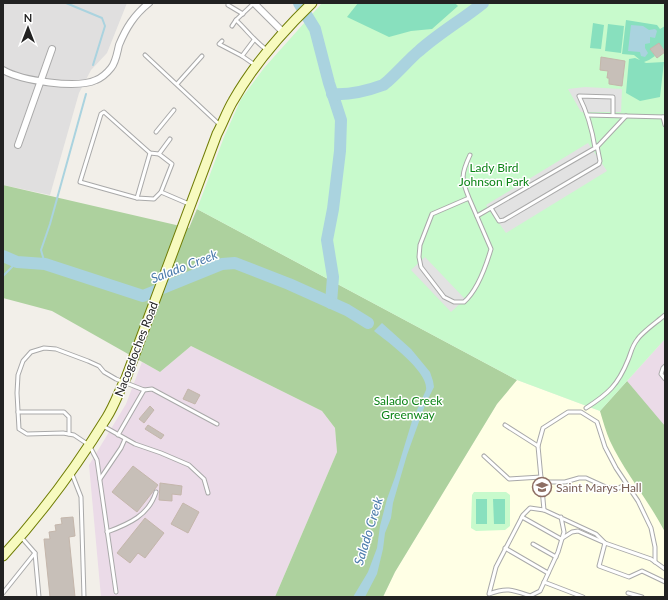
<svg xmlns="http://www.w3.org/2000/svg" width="668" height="600" font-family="Lato,sans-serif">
<rect width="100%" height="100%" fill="#f2efe9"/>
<path fill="#e0dfdf" d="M3 3H127L107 53 91 70 79 93 50 195 3 185Z"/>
<g fill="#ebdbe8">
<path d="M665 339V532L600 411Z"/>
<path d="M191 346 322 411 335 428 337 452 275 597H101L89 465 126 404 142 362 160 372Z"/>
</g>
<path fill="#ffffe5" d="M517 380 600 411 610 440 656 515 665 532V597H383L395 572 497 404Z"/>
<g fill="#add19e">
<path d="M3 185 189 228 197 209 517 380 497 404 395 572 383 597H275L337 452 335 428 322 411 191 346 160 372 52 311 3 298Z"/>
<path d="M627 381 665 426V532C649 501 625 473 610 441 606 432 603 421 600 411Z"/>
</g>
<g fill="#c8facc">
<path d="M322 3H665V339L600 411 517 380 197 209 224 137 241 99 264 68Z"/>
<path d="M474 492H506L510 495V526L505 530 476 531 471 528 472 495Z"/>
</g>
<g fill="#88e0be">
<path d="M358 3H455L458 6 432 29 411 31 389 37 347 17Z"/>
<path d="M626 20 657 25 660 29 665 26V51L659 43 650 49 655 56 649 60 644 62 646 63 664 62 660 97 640 101 626 93 629 59 635 58 640 60 634 55 622 54Z"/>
<path d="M593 23 604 25 601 49 590 48Z"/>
<path d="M608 24 624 26 621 53 605 51Z"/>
<rect x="476" y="499" width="11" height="25"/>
<path d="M493 499H505V524H494Z"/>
</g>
<g fill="#e2e2e2">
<path d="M585 87 622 89 621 112H581L568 89Z"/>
<path d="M588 143 607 171 506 233 486 205Z"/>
<path d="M425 257 465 299 451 312 411 270Z"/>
</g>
<g fill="#aad3df">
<path d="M631 25 643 26 649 30 655 29 657 31 655 38 650 37V43L645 44V48L648 53 645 57 641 56 640 52 628 51Z"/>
<path d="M382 323 411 349 430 372 433 381 434 387 425 405 407 455 393 503 391 518 385 533 383 549 377 574 365 597H353L368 572 377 548 380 526 387 499 395 477 412 421 426 390C429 372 388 342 374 331Z"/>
</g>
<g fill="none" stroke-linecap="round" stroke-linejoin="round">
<g stroke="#aad3df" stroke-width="2">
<path d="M66 3 102 18 105 26 93 65"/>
<path d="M45 264 41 250 50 224 86 94"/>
<path d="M3 276 17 262"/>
</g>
<g stroke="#aad3df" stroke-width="12">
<path d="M299 3 315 29 329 83 341 120 340 151 333 209 327 240 333 277 331 303"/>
<path d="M332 94C349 95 367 91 383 85 390 81 411 57 419 51 439 33 462 20 483 3"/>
<path d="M3 256 17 262 45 264 143 296 222 264 235 263 289 284 347 310 368 323"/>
</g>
</g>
<g fill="#c7bfb8" stroke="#c4b6ab">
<path d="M659 43 665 52 657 58 650 49Z"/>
<path d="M601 57 625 61 622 86 609 84V78H607L608 71 600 70Z"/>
<path d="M188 389 200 395 195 404 183 399Z"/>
<path d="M150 406 154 410 144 423 139 419Z"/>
<path d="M148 425 164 435 161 439 145 429Z"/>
<path d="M133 466 158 485 137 512 112 492Z"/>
<path d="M160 483 182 486 181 495 172 494V501L159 500Z"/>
<path d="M183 503 199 512 188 533 171 524Z"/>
<path d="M73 517 75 536 69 537 75 597H50L44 539H50L49 532 56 531 55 525 62 524 61 518Z"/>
<path d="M145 518 164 533 145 558 138 553 130 563 117 553Z"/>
</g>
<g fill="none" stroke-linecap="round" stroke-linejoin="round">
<defs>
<g id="lane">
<path d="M254 3 236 20C247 30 255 42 267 50"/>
<path d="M228 5 243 14"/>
<path d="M232 26 236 20"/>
<path d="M254 40 242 56 255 65"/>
<path d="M222 41 219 44 242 56"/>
<path d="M145 55 220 125"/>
<path d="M177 84 202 56"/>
<path d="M588 115 665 117"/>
<path d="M663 117 665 125"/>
<path d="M156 132 174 110"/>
<path d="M170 139 159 154 172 164 161 192 189 204"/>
<path d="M596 148 626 116"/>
<path d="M159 154 150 153 104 112 101 114 80 182 137 198 154 199 161 192"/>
<path d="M137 198 150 153"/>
<path d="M469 198 491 249C486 266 478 290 464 302H454L444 297 421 267 419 257 420 245 432 214 469 198C461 179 461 174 470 155"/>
<path d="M491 208 499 221 504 220 599 164 600 161 597 146"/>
<path d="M477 216 595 148C592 128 588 114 579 96L613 97V115"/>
<path d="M665 366 663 368 661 374 665 379"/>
<path d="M144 390 152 389 217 424"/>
<path d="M586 408C608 394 618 385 628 360 631 353 632 346 637 340 642 332 657 322 665 315"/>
<path d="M18 412H64L69 417V434"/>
<path d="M505 425 538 446"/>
<path d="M103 426 135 444 161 453 189 465 204 479 208 493"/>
<path d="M484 456 509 479 541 477"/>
<path d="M72 474 81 497 84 597"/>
<path d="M100 479 121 448 125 439"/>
<path d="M542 482H565L579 478H586L608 488H619L626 484"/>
<path d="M544 510 538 446 543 428 568 412H581L597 422 605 447 616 468 638 501 651 528 655 547V562"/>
<path d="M522 517 561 539"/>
<path d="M561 517 564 532 558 552 540 591 530 596C513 590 507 587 489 594L496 567 523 515 530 508 544 510 596 534 605 543"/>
<path d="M107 532C129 524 149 515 156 492"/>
<path d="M21 537 35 553 39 597"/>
<path d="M561 539 572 532 578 531 605 543 651 559 665 569"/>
<path d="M605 543 599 566 629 577 642 571 665 582"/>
<path d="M533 544 556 557"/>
<path d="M505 548 548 573"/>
<path d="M544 582 583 597"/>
<path d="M116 592 97 460 89 445 74 435 63 433 27 434 19 429 17 393 18 375 23 361 31 352 44 348 56 349 88 361 99 366 104 372 116 379 144 390 118 435"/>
<path d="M3 593 35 553"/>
<path d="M628 593 642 597"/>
</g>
<g id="street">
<path d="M254 3 283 32"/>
<path d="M3 70C22 81 77 89 96 80 101 78 107 73 111 68 116 62 117 53 119 45 126 28 134 15 149 3"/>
<path d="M18 145 52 49"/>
</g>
<path id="secondary" d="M3 556C42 513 77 466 107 417 115 404 119 391 126 378L217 134C223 123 227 111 233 101 254 64 282 32 312 3"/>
</defs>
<use href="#lane" stroke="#a9a9a9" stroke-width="5"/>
<use href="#street" stroke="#a9a9a9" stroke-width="8"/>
<use href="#secondary" stroke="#707d05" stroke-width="11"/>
<use href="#lane" stroke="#fff" stroke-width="3"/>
<use href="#street" stroke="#fff" stroke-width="6"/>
<use href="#secondary" stroke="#f7fabf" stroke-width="9"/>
</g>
<defs>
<symbol id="school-ring" viewBox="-11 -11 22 22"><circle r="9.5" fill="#fff" stroke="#8d6e63" stroke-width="1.5"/><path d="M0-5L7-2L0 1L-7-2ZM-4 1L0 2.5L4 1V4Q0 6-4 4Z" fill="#8d6e63"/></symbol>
</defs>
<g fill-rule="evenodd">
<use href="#school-ring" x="531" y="476" width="22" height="22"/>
</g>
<g text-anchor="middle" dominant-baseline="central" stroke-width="3" stroke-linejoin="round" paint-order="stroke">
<g font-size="12" fill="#0c8416" stroke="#fff">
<text x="494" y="167">Lady Bird<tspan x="494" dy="14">Johnson Park</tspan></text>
<text x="408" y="400">Salado Creek<tspan x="408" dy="14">Greenway</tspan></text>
</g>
<g font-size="12" fill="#222" stroke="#fff">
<text transform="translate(136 349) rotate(-69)">Nacogdoches Road</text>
</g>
<g font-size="12" fill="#785e54" stroke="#fff" text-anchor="start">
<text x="556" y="487">Saint Marys Hall</text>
</g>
<g font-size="13" font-style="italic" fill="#4a7aab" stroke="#fff">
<text transform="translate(184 266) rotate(-21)">Salado Creek</text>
<text transform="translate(368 531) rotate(-73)">Salado Creek</text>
</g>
</g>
<rect width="668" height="600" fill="none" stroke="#222222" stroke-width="8"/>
<g transform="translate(28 28)" stroke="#ffffff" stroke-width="3" paint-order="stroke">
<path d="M0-3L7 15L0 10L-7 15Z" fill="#222222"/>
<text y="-6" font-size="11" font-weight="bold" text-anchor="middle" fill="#222222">N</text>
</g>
</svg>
